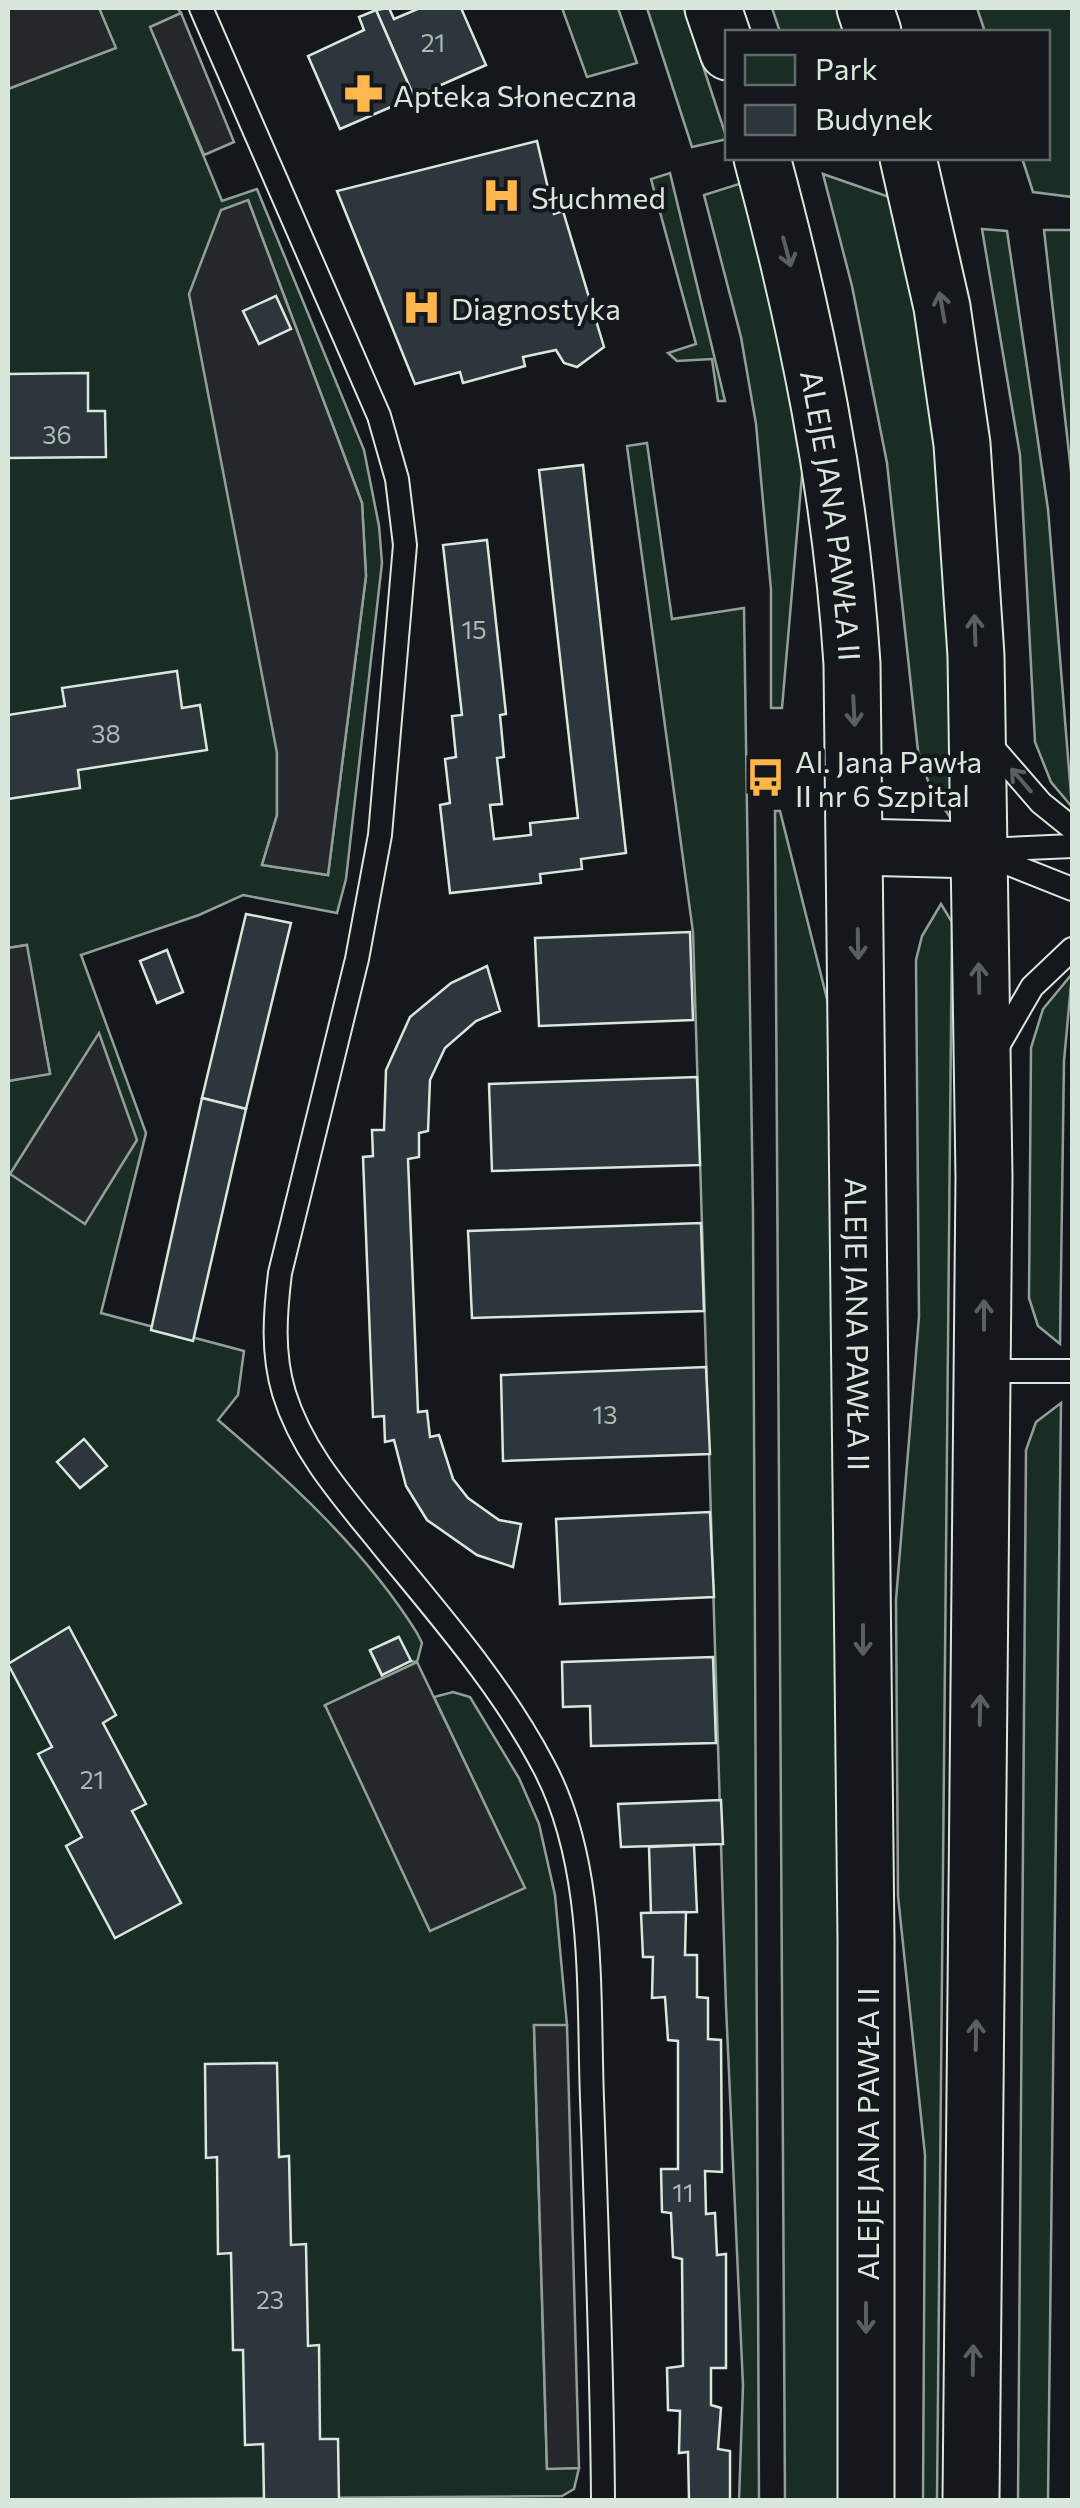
<svg xmlns="http://www.w3.org/2000/svg" width="1080" height="2508" font-family="Commissioner,sans-serif">
<rect width="100%" height="100%" fill="#14181c"/>
<g fill="#1a2d24" stroke="#939e99" stroke-width="2.5" fill-rule="evenodd">
<path d="M99 8H177L181 13 151 28 222 201 257 189 364 450 379 526 382 563 346 879 337 913 243 895 199 915 81 955 146 1133 101 1313 244 1351 238 1395 218 1420C291 1482 366 1551 417 1633L422 1643 417 1662 411 1661 398 1637 370 1651 383 1678 325 1706 524 1887 434 1697 453 1692 470 1697 519 1778 539 1824 555 1895 567 2025 534 2026 547 2468H579L574 2489 562 2496 8 2500V1081L50 1073 26 945 8 948V89L115 48ZM248 200 362 503 366 576 328 875 262 865 277 815V753Z"/>
<path d="M562 8H618L637 63 587 77Z"/>
<path d="M647 8H684L727 139 692 147Z"/>
<path d="M772 8H840L849 32H780Z"/>
<path d="M977 8H1072V197L1033 192 1022 158H1048V32H985Z"/>
<path d="M670 173 725 401H718L712 359 677 361 668 353 696 344 651 179Z"/>
<path d="M823 174 892 198C908 278 926 358 935 439 948 565 952 693 952 820L931 790 918 751 887 463 852 286Z"/>
<path d="M742 183 777 312 804 452 782 708H771V590L756 424 741 337 704 195Z"/>
<path d="M982 229 1007 231 1048 509 1072 807 1051 782 1035 742 1020 455Z"/>
<path d="M1044 230H1072V480Z"/>
<path d="M647 443 672 619 744 608 753 1213 759 2500H739L743 2386 726 2006 693 932 627 446Z"/>
<path d="M775 811H780L834 1027 842 1987 841 2500H785Z"/>
<path d="M941 904 952 922 937 2500H923L925 2155 898 1896 896 1600 919 1317 916 960 922 936Z"/>
<path d="M1072 974 1064 1061 1060 1344 1038 1326 1029 1298 1031 1048 1043 1009Z"/>
<path d="M1061 1403 1048 2500H1018L1026 1450 1036 1422Z"/>
</g>
<g fill="#24282b" stroke="#939e99" stroke-width="2.5">
<path d="M8 8H99L116 48 8 89Z"/>
<path d="M181 13 234 142 204 155 150 27Z"/>
<path d="M248 200 362 503 366 576 328 875 262 865 277 815V753L189 294 221 210Z"/>
<path d="M27 945 50 1074 8 1081V948Z"/>
<path d="M99 1033 137 1140 85 1224 10 1174Z"/>
<path d="M417 1662 525 1888 430 1931 325 1705Z"/>
<path d="M534 2025H567L579 2468 547 2469Z"/>
</g>
<g fill="#2c363c" stroke="#d8e6dc" stroke-width="2.5">
<path d="M389 8 394 19 420 8H461L486 65 414 97 376 10Z"/>
<path d="M376 10 414 97 340 129 308 56 364 30 359 17Z"/>
<path d="M537 141 554 214 563 211 604 347 577 367 564 363 556 350 523 357 525 366 463 383 460 372 415 384 337 191Z"/>
<path d="M276 296 291 329 259 344 243 311Z"/>
<path d="M88 373V411H105L106 457 8 458V374Z"/>
<path d="M583 465 626 853 581 859 582 869 540 874 541 883 450 893 440 805 450 803 445 759 456 757 452 716 462 715 443 545 487 540 506 714 500 715 504 757 497 758 502 804 490 805 494 839 531 835 530 823 578 818 539 470Z"/>
<path d="M177 671 182 708 200 705 207 750 78 770 80 788 8 799V715L65 706 62 688Z"/>
<path d="M246 914 291 923 246 1109 202 1098Z"/>
<path d="M690 932 693 1020 539 1026 535 938Z"/>
<path d="M167 950 183 992 157 1003 140 961Z"/>
<path d="M487 966 500 1011 476 1021 445 1048 430 1080 428 1131 419 1133V1157L408 1159 418 1412 427 1411 430 1437 439 1435 453 1479 468 1498 499 1520 521 1524 513 1567 477 1555 427 1520 406 1486 394 1440 385 1442 384 1416 373 1417 363 1157 373 1156 372 1130H384L386 1070 410 1017 451 983Z"/>
<path d="M697 1077 700 1165 492 1171 489 1084Z"/>
<path d="M202 1098 246 1109 193 1341 151 1330Z"/>
<path d="M701 1223 704 1311 472 1318 468 1231Z"/>
<path d="M706 1367 710 1454 503 1461 501 1375Z"/>
<path d="M84 1439 107 1466 80 1488 57 1462Z"/>
<path d="M710 1512 714 1597 560 1604 556 1519Z"/>
<path d="M69 1627 116 1715 103 1723 146 1804 132 1811 181 1903 115 1938 66 1846 82 1837 38 1754 52 1747 8 1664Z"/>
<path d="M399 1637 411 1661 382 1675 370 1650Z"/>
<path d="M713 1657 716 1743 591 1746 590 1706 563 1707 562 1662Z"/>
<path d="M721 1800 723 1844 621 1847 618 1804Z"/>
<path d="M694 1845 697 1912 651 1913 649 1847Z"/>
<path d="M686 1912 685 1955H697V1997L708 1998V2039L721 2040 722 2172 705 2171 706 2214 715 2213 717 2255 726 2254V2368H711V2405L721 2408 718 2449 730 2451V2500H689L688 2452 679 2453 680 2411 668 2410 667 2368 683 2366 682 2259 673 2257 671 2213 662 2212 661 2169H678V2041L668 2040 665 1997 652 1998 653 1957H643L641 1913Z"/>
<path d="M277 2063 279 2157 289 2156 291 2245 306 2244 308 2346 319 2345 320 2439H338L339 2500H264L263 2444 245 2445 243 2350H233L231 2253 218 2254 217 2157 206 2158 205 2064Z"/>
</g>
<g fill="none" stroke-linecap="round" stroke-linejoin="round">
<defs>
<g id="service">
<path d="M201 8 379 416 397 479 405 545 380 835 357 959 280 1273C275 1314 272 1353 284 1393 302 1452 344 1498 382 1545 439 1615 501 1685 543 1765 596 1863 588 1991 592 2099 597 2233 602 2367 603 2500"/>
<path d="M988 742 1041 803 1072 828"/>
<path d="M984 850 1072 846"/>
<path d="M979 852 1072 889"/>
<path d="M995 1051 1032 987 1072 949"/>
<path d="M983 1371H1072"/>
</g>
<g id="trunk">
<path d="M713 8 728 52"/>
<path d="M865 8 873 32"/>
<path id="s1" d="M762 158C807 325 841 490 852 664L866 1940V2500"/>
<path d="M908 158 942 307 962 444 976 656 984 1177 971 2500"/>
<path d="M857 847 976 850"/>
</g>
</defs>
<use href="#service" stroke="#d8e6dc" stroke-width="26"/>
<use href="#trunk" stroke="#d8e6dc" stroke-width="59"/>
<use href="#service" stroke="#14181c" stroke-width="22"/>
<use href="#trunk" stroke="#14181c" stroke-width="55"/>
</g>
<defs><path id="oneway-shaft" d="M-6 0H5M1.5-3L5.5 0L1.5 3" fill="none" stroke-width="1.6" stroke-linecap="round" stroke-linejoin="round" transform="scale(2.5)"/></defs>
<g stroke="#59605f">
<use href="#oneway-shaft" transform="translate(787 252) rotate(75)"/>
<use href="#oneway-shaft" transform="translate(942 307) rotate(-100)"/>
<use href="#oneway-shaft" transform="translate(975 630) rotate(-92)"/>
<use href="#oneway-shaft" transform="translate(854 711) rotate(87)"/>
<use href="#oneway-shaft" transform="translate(1021 780) rotate(-131)"/>
<use href="#oneway-shaft" transform="translate(858 944) rotate(89)"/>
<use href="#oneway-shaft" transform="translate(979 978) rotate(-91)"/>
<use href="#oneway-shaft" transform="translate(984 1315) rotate(-90)"/>
<use href="#oneway-shaft" transform="translate(863 1640) rotate(90)"/>
<use href="#oneway-shaft" transform="translate(980 1710) rotate(-89)"/>
<use href="#oneway-shaft" transform="translate(976 2035) rotate(-89)"/>
<use href="#oneway-shaft" transform="translate(866 2318) rotate(90)"/>
<use href="#oneway-shaft" transform="translate(973 2360) rotate(-89)"/>
</g>
<defs>
<symbol id="pharmacy-bare" viewBox="-9 -9 18 18"><path d="M-2-6h4v4h4v4h-4v4h-4v-4h-4v-4h4Z" fill="#ffb74d" stroke="#14181c" stroke-width="2.5" paint-order="stroke"/></symbol>
<symbol id="hospital-bare" viewBox="-9 -9 18 18"><path d="M-5-5h3v3.5h4V-5h3V5h-3V1.5h-4V5h-3Z" fill="#ffb74d" stroke="#14181c" stroke-width="2.5" paint-order="stroke"/></symbol>
<symbol id="bus-bare" viewBox="-9 -9 18 18"><path d="M-5-6H5V4H4V6H2V4H-2V6H-4V4H-5ZM-3.5-4V0h7V-4ZM-3.5 1.2v1.5H-2V1.2ZM2 1.2v1.5H3.5V1.2Z" fill="#ffb74d" stroke="#14181c" stroke-width="2.5" paint-order="stroke"/></symbol>
</defs>
<g fill-rule="evenodd">
<use href="#pharmacy-bare" x="336" y="66" width="55" height="55"/>
<use href="#hospital-bare" x="474" y="168" width="55" height="55"/>
<use href="#hospital-bare" x="394" y="280" width="55" height="55"/>
<use href="#bus-bare" x="738" y="750" width="55" height="55"/>
</g>
<g text-anchor="middle" dominant-baseline="central" stroke-width="8" stroke-linejoin="round" paint-order="stroke">
<g font-size="25" fill="#adbab4">
<text x="433" y="42">21</text>
<text x="57" y="434">36</text>
<text x="474" y="629">15</text>
<text x="106" y="733">38</text>
<text x="605" y="1414">13</text>
<text x="92" y="1779">21</text>
<text x="683" y="2192">11</text>
<text x="270" y="2299">23</text>
</g>
<g font-size="30" fill="#d8e6dc" stroke="#14181c" text-anchor="start">
<text x="393" y="94">Apteka Słoneczna</text>
<text x="531" y="196">Słuchmed</text>
<text x="451" y="307">Diagnostyka</text>
<text x="795" y="760">Al. Jana Pawła<tspan x="795" dy="34">II nr 6 Szpital</tspan></text>
</g>
<g font-size="30" fill="#d8e6dc" stroke="#14181c">
<text stroke="none"><textPath href="#s1" startOffset="365">ALEJE JANA PAWŁA II</textPath></text>
<text stroke="none"><textPath href="#s1" startOffset="1175">ALEJE JANA PAWŁA II</textPath></text>
<text transform="translate(866 2134) rotate(-90)">ALEJE JANA PAWŁA II</text>
</g>
</g>
<rect width="1080" height="2508" fill="none" stroke="#d8e6dc" stroke-width="20"/>
<rect x="725" y="30" width="325" height="130" fill="#14181c" stroke="#626a69" stroke-width="2.5"/>
<rect x="745" y="55" width="50" height="30" fill="#1a2d24" stroke="#626a69" stroke-width="2.5"/>
<text x="815" y="80" font-size="30" fill="#d8e6dc">Park</text>
<rect x="745" y="105" width="50" height="30" fill="#2c363c" stroke="#626a69" stroke-width="2.5"/>
<text x="815" y="130" font-size="30" fill="#d8e6dc">Budynek</text>
</svg>
